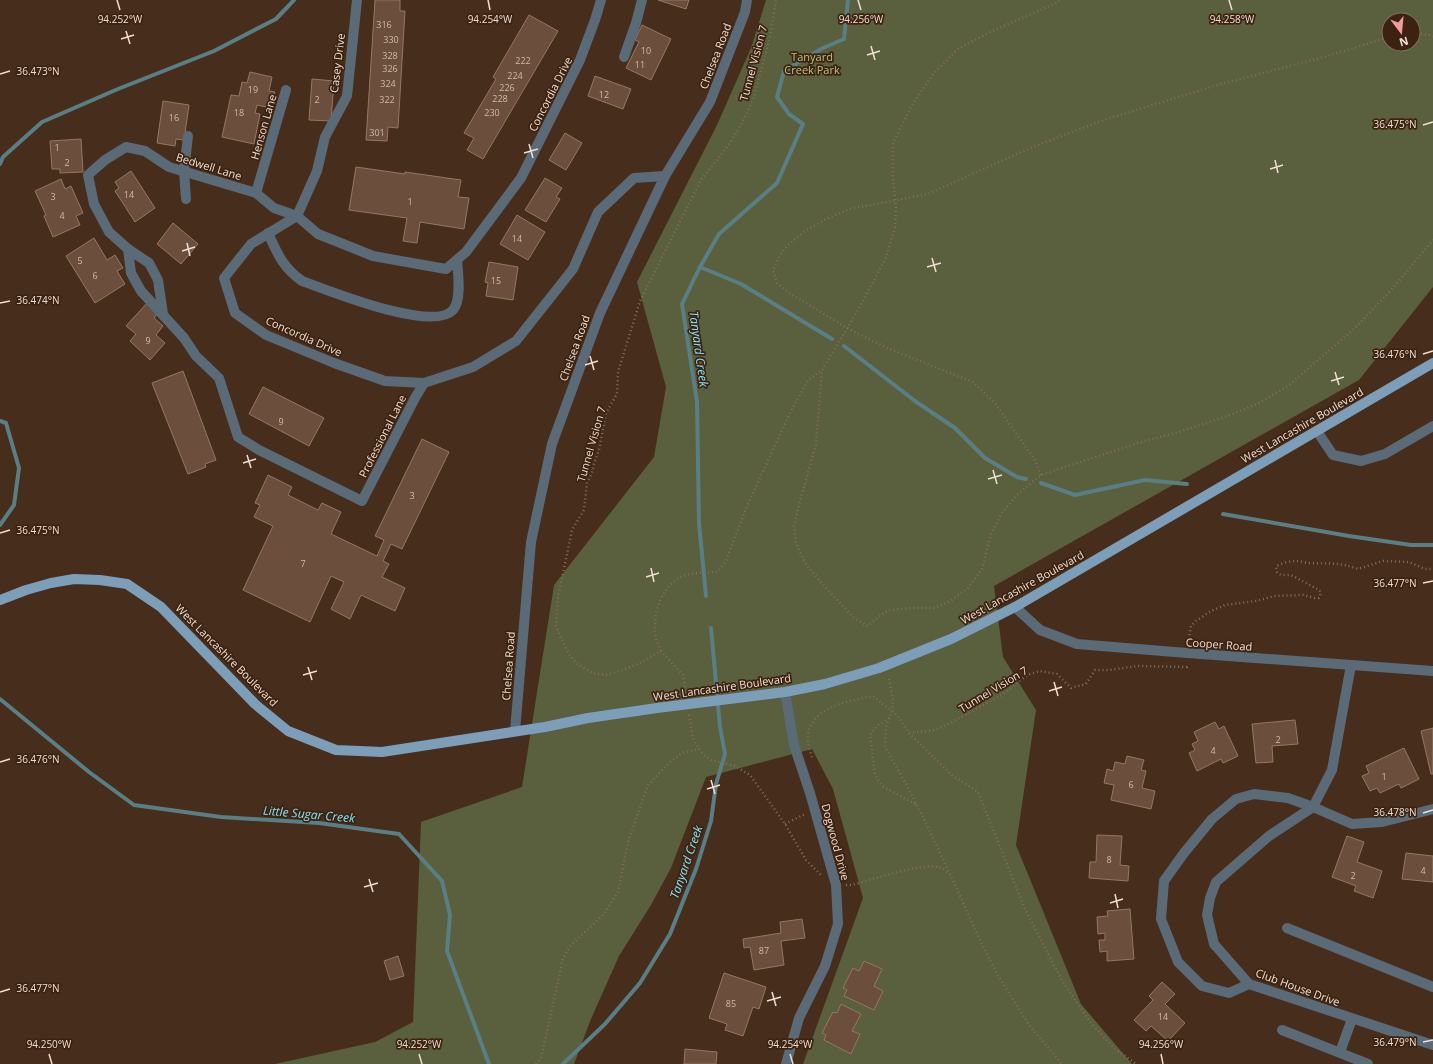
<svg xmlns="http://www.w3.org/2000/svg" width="1433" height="1064" font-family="'Open Sans',sans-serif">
<rect width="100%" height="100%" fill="#472d1b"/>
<path fill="#5a5f3d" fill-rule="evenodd" d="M766 0H1433V287L1359 380 994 586 1003 657 1036 710 1016 845 1081 1004 1132 1064H803L863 898 833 789 812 749 706 777 671 868 651 905 619 956 591 1019 574 1064H275L375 1042 413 1022 421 822 522 787 554 585 654 457 666 387 637 282 717 125 751 48ZM1389 20H1413V44H1389Z"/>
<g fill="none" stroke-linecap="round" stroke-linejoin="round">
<g stroke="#597f85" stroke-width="4">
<path d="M0 164 3 157 42 122 118 89 214 51 276 19 294 0"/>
<path d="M700 267 741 284 832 339"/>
<path d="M844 346 915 401 955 428 985 458 1017 477 1026 479"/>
<path d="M0 421 6 423 19 468 14 505 0 525"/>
<path d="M1041 483 1075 495 1145 480 1187 484"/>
<path d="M1223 514 1349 536 1411 545H1433"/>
<path d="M706 596 699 523 697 402 682 304 700 267 719 234 777 183 803 124 789 114 777 97 784 71 823 48 844 39 848 0"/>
<path d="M0 699 89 772 134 805 221 817 319 823 399 834 442 881 450 915 447 951 489 1064"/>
<path d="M563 1064 605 1024 640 983 670 934 696 869 711 821 716 784 725 754 720 727 711 628"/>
</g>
</g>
<g fill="#6b4f3c" stroke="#957763">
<path d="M375 0H400V11H405L398 128 388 127 387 141 366 140Z"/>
<path d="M658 0H689L686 9Z"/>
<path d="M529 15 558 31 483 159 467 150 474 138 464 133 496 79 493 77Z"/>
<path d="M642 25 671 39 651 80 626 68 639 42 635 40Z"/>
<path d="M250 72 272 77 269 91 275 92 271 108 257 105 255 113 260 114 254 144 222 137 231 95 239 96 242 82 247 83Z"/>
<path d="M595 76 631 89 623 109 588 96Z"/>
<path d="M312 79 334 81 331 121 309 120Z"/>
<path d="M163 101 189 105 184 140 176 139 175 146 157 143Z"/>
<path d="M565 133 582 143 566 170 549 160Z"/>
<path d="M81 139 83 172 60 173V169H52L50 141Z"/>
<path d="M356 167 405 174V172L461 180 458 197 469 198 464 229 420 222 417 243 403 241 407 218 349 210Z"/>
<path d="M131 171 155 208 135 222 115 191 119 188 115 182Z"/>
<path d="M545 178 562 188 556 197 560 199 546 222 525 210Z"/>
<path d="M61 179 65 189 71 186 83 213 76 216 80 225 53 237 44 216 46 215 35 191Z"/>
<path d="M517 215 545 232 528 260 500 244Z"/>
<path d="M173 223 198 244 181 264 157 244Z"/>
<path d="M94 238 107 260 115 255 123 268 117 271 125 284 95 303 66 256Z"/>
<path d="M489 262 518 267 513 300 486 296 488 283 485 282Z"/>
<path d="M148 302 159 312 154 318 163 326 156 335 165 343 150 360 130 341 136 334 126 326Z"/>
<path d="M183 371 216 460 205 464 206 467 188 474 152 383Z"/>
<path d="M263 387 324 418 309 446 249 414Z"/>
<path d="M422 439 449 452 402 549 391 544 383 561 389 564 382 577 405 588 395 611 361 595 350 619 331 609 344 582 331 576 310 622 243 590 273 526 254 517 260 505 255 503 268 475 292 487 288 495 318 510 322 503 341 512 331 534 377 556 384 540 375 536Z"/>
<path d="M1295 720 1298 744 1272 746 1273 762 1256 763 1252 724Z"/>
<path d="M1215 722 1219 729 1224 726 1238 756 1223 763 1221 759 1197 771 1189 753 1195 750 1192 744 1198 741 1194 732Z"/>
<path d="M1433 728V774H1431L1421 731Z"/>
<path d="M1404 748 1419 779 1401 788 1399 784 1380 793 1377 788 1370 791 1362 776 1369 773 1366 766Z"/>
<path d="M1127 756 1144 760 1141 770 1146 771 1142 788 1155 791 1151 809 1111 800 1114 785 1104 783 1107 769 1113 771 1115 762 1125 764Z"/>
<path d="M1097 835 1122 836 1120 865 1129 866 1128 881 1089 878 1090 862H1096Z"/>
<path d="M1347 836 1364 842 1357 862 1382 871 1373 898 1354 891 1356 886 1332 877Z"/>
<path d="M1406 853 1433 856V882L1402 879Z"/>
<path d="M1130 909 1134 959 1107 961V951L1100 952 1099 940H1105V933L1098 934 1097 917 1108 916 1107 911Z"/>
<path d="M802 919 805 938 781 941 784 965 754 970 750 947 744 948 743 939 781 933 780 922Z"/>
<path d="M398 956 404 976 390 980 384 961Z"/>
<path d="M864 961 882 969 874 986 883 991 874 1010 844 996 847 990 843 988 853 968 859 971Z"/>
<path d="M724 973 766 987 759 1009 753 1007 743 1036 725 1030 727 1024 709 1018Z"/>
<path d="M1162 982 1175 994 1165 1004 1185 1023 1168 1041 1151 1026 1146 1031 1134 1020 1153 1000 1149 996Z"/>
<path d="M841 1004 861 1014 852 1031 860 1034 851 1054 824 1040 826 1035 822 1033 833 1012 837 1013Z"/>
<path d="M685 1049 717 1052 716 1064H684Z"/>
</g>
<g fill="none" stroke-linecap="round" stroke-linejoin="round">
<g stroke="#846d5d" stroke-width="2.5" stroke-dasharray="1 3" stroke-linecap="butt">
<path d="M1059 0 1054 4 988 33 958 49 934 73 912 105 893 143V181L896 206 895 228 885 260 854 317 822 370 816 444 799 505 794 526 796 543 805 563 824 586 854 618 868 626 877 618 889 610 909 608H934L949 602 968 588 982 569 991 534 1003 511 1018 494 1041 475 1138 443 1182 431 1233 414 1259 403 1288 386 1353 330 1393 288 1433 240"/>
<path d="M1413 32 1433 36"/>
<path d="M1041 475 1035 460 994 402 973 382 887 348 847 328 791 294 777 283 773 270 780 255 788 245 805 231 828 218 850 209 928 194 1035 146 1107 119 1214 86 1331 55 1389 37"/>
<path d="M1188 643 1191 626 1196 621 1211 611 1225 605 1256 601 1274 596 1303 595 1315 598H1319L1321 593 1319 590 1291 575H1281L1277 572 1276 567C1280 563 1290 561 1297 561 1301 561 1305 563 1309 563 1327 564 1341 562 1358 569L1383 561 1409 562 1425 569H1433"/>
<path d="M661 651C660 647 657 643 656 640 651 621 660 589 677 579 687 572 705 573 717 572L726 561 747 506 790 413 808 380 822 370"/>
<path d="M889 679 893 700 892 711 886 727 885 747 905 782 922 815 958 891 977 934 997 974 1029 1025 1062 1064"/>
<path d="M686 695 683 675 661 651 642 662 623 670 606 675 592 673 576 663 569 654 561 638 556 626 558 597 572 530 584 510 587 483 592 473 594 464 599 450 606 413 617 394 618 372 640 301 701 180 727 147 738 130 747 113 754 97 770 37 776 0"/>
<path d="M689 715 693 738 699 749 705 756 711 760 735 766 750 775 785 824 806 860 822 876"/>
<path d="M889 718 877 726 870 735 875 775 882 786 917 805"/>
<path d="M909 733 952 775 978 792 1025 909 1061 979 1091 1023 1114 1048 1136 1064"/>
<path d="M812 757C809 749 806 738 809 730 817 705 851 701 873 696L897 715 909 733 935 730 952 722 1002 695 1027 675 1040 671 1057 674 1071 688 1086 684 1095 670H1109L1138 666 1187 667V664"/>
<path d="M785 824 805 814"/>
<path d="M846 885H852C873 880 919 863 939 867 943 868 947 872 950 874"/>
<path d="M536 1064 541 1058 563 959 570 946 603 915 618 892 628 842 648 785 670 762 682 753 699 749"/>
</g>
<g stroke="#5a6a77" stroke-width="10">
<path d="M624 57 636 23 642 0"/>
<path d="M256 193 286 90"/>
<path d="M186 199 184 171 188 136"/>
<path d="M297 216 251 244 224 278 235 313 266 335 334 363 385 381 424 383 473 367 516 341 573 269 598 212 634 178 665 176"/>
<path d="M297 216 317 171 325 137 347 96 357 0"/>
<path d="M268 233C277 253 283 268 302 281 328 290 432 333 453 310 462 300 458 273 457 260"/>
<path d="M128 249 131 273 141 291 184 338 196 356 219 378 238 437 259 450 362 501 415 398 424 383"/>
<path d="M163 314 158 280 149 263 128 249 109 232 94 204 88 175 105 160 126 147 145 151 169 167 256 193 274 208 297 216 318 234 373 256 446 269 466 252 521 178 580 60 595 20 601 0"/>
<path d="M1317 431 1333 455 1361 461 1385 454 1433 426"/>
<path d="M1015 607 1040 630 1077 644 1187 653 1433 671"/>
<path d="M1351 665 1332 770 1313 807 1269 836 1216 882 1210 898 1207 915 1214 944 1249 984 1433 1045"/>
<path d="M785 692 794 745 810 793 836 885 838 924 825 966 799 1018 786 1064"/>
<path d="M515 731 531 542 552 444 600 313 665 176 710 102 745 12 747 0"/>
<path d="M1287 928 1433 987"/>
<path d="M1249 984 1229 993 1202 986 1178 962 1161 919 1164 881 1184 853 1212 819 1236 799 1254 794 1288 798 1313 807 1352 824 1382 822 1433 809"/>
<path d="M1282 1030 1368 1064"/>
<path d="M1340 1052 1352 1019"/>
</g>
<path stroke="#7d9eb9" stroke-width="10" d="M0 600 26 590 51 583 74 579 100 580 127 584 161 607 255 704 288 731 336 750 382 752 545 727 588 718 657 708 785 692 825 684 879 668 951 639 1015 607 1433 363"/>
</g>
<path fill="none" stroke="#efded3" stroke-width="1.5" d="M117 0 120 10M488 0 490 10M858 0 861 10M1229 0 1232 10M126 31 130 44M121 39 134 35M871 46 875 60M867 55 880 51M0 74 10 71M1423 125 1433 122M529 144 533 158M524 153 538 149M1275 160 1278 173M1270 169 1283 165M187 243 190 256M182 251 195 247M932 258 936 272M927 267 941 263M0 303 10 301M1423 354 1433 351M590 356 594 370M585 365 598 361M1335 372 1339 385M1331 381 1344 377M247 455 251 468M243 463 256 459M993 470 997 484M988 479 1002 475M0 533 10 530M651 568 654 582M646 577 659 573M1423 583 1433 581M308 667 312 680M303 675 317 671M1054 682 1058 696M1049 691 1062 687M0 762 10 759M711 780 715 794M707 789 720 785M1423 813 1433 810M369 879 373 892M364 887 378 883M1115 894 1118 908M1110 903 1123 899M0 992 10 989M772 992 776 1006M767 1001 781 997M1423 1042 1433 1040M49 1054 52 1064M419 1054 422 1064M790 1054 793 1064M1161 1054 1163 1064"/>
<g text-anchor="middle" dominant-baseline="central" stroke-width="3.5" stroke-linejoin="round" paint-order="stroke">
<g font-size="9" fill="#cebaad">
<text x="384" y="24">316</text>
<text x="391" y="39">330</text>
<text x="646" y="50">10</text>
<text x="390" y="55">328</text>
<text x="523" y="60">222</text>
<text x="640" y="64">11</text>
<text x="390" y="68">326</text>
<text x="515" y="75">224</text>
<text x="388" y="83">324</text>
<text x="507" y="87">226</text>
<text x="253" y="89">19</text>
<text x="604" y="94">12</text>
<text x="500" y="98">228</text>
<text x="317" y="99">2</text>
<text x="387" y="99">322</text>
<text x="239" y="112">18</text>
<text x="492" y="112">230</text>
<text x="174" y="117">16</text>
<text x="377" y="132">301</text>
<text x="57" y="147">1</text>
<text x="67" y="162">2</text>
<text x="129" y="194">14</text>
<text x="53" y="196">3</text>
<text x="410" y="201">1</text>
<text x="62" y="215">4</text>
<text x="517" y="238">14</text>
<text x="80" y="260">5</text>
<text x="95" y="275">6</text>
<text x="496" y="280">15</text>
<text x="148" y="340">9</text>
<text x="281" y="421">9</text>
<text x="412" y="495">3</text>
<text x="303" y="563">7</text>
<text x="1278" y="739">2</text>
<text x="1213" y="750">4</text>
<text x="1384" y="776">1</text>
<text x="1131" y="784">6</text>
<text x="1109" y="859">8</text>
<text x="1423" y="870">4</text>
<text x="1353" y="875">2</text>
<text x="764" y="950">87</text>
<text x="731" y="1003">85</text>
<text x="1163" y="1016">14</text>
</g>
<g font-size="11" fill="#efded3" stroke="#3c2311">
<text transform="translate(715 56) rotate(-69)">Chelsea Road</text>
<text transform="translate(337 63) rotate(-83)">Casey Drive</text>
<text transform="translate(753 63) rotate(-75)">Tunnel Vision 7</text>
<text transform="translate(550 94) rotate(-63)">Concordia Drive</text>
<text transform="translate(263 127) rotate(-74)">Henson Lane</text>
<text transform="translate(209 166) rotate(17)">Bedwell Lane</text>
<text transform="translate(304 336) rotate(24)">Concordia Drive</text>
<text transform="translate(574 348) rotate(-70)">Chelsea Road</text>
<text transform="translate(1302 425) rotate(-30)">West Lancashire Boulevard</text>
<text transform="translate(382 436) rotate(-63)">Professional Lane</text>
<text transform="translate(591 444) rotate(-74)">Tunnel Vision 7</text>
<text transform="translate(1022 587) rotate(-29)">West Lancashire Boulevard</text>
<text transform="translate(1219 644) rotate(4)">Cooper Road</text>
<text transform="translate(227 655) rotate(45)">West Lancashire Boulevard</text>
<text transform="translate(508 666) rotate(-86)">Chelsea Road</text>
<text transform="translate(722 687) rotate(-8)">West Lancashire Boulevard</text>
<text transform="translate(993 689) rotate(-31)">Tunnel Vision 7</text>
<text transform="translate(836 842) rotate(75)">Dogwood Drive</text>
<text transform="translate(1298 987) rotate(20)">Club House Drive</text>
</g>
<g font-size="11" fill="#bbc67f" stroke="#3c2311">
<text x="812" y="56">Tanyard<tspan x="812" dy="13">Creek Park</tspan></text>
</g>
<g font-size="12" font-style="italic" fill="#84e1f8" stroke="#3c2311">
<text transform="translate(699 349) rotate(82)">Tanyard Creek</text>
<text transform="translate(309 814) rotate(5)">Little Sugar Creek</text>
<text transform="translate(686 862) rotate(-71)">Tanyard Creek</text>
</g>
</g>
<g font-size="10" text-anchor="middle" fill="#efded3" stroke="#3c2311" stroke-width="3.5" stroke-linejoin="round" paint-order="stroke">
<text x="120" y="23">94.252°W</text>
<text x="490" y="23">94.254°W</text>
<text x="861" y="23">94.256°W</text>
<text x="1232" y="23">94.258°W</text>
<text x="38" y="75">36.473°N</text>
<text x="1395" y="128">36.475°N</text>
<text x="38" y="304">36.474°N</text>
<text x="1395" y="358">36.476°N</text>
<text x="38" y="534">36.475°N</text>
<text x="1395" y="587">36.477°N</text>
<text x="38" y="763">36.476°N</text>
<text x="1395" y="816">36.478°N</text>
<text x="38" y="992">36.477°N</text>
<text x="1395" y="1046">36.479°N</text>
<text x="49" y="1048">94.250°W</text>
<text x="419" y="1048">94.252°W</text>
<text x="790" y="1048">94.254°W</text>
<text x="1161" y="1048">94.256°W</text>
</g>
<g transform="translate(1401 32) rotate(164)"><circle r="19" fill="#3c2311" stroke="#846e5f"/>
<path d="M0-3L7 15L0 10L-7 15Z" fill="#f59b9f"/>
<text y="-6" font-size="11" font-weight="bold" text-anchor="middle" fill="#efded3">N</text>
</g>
</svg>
